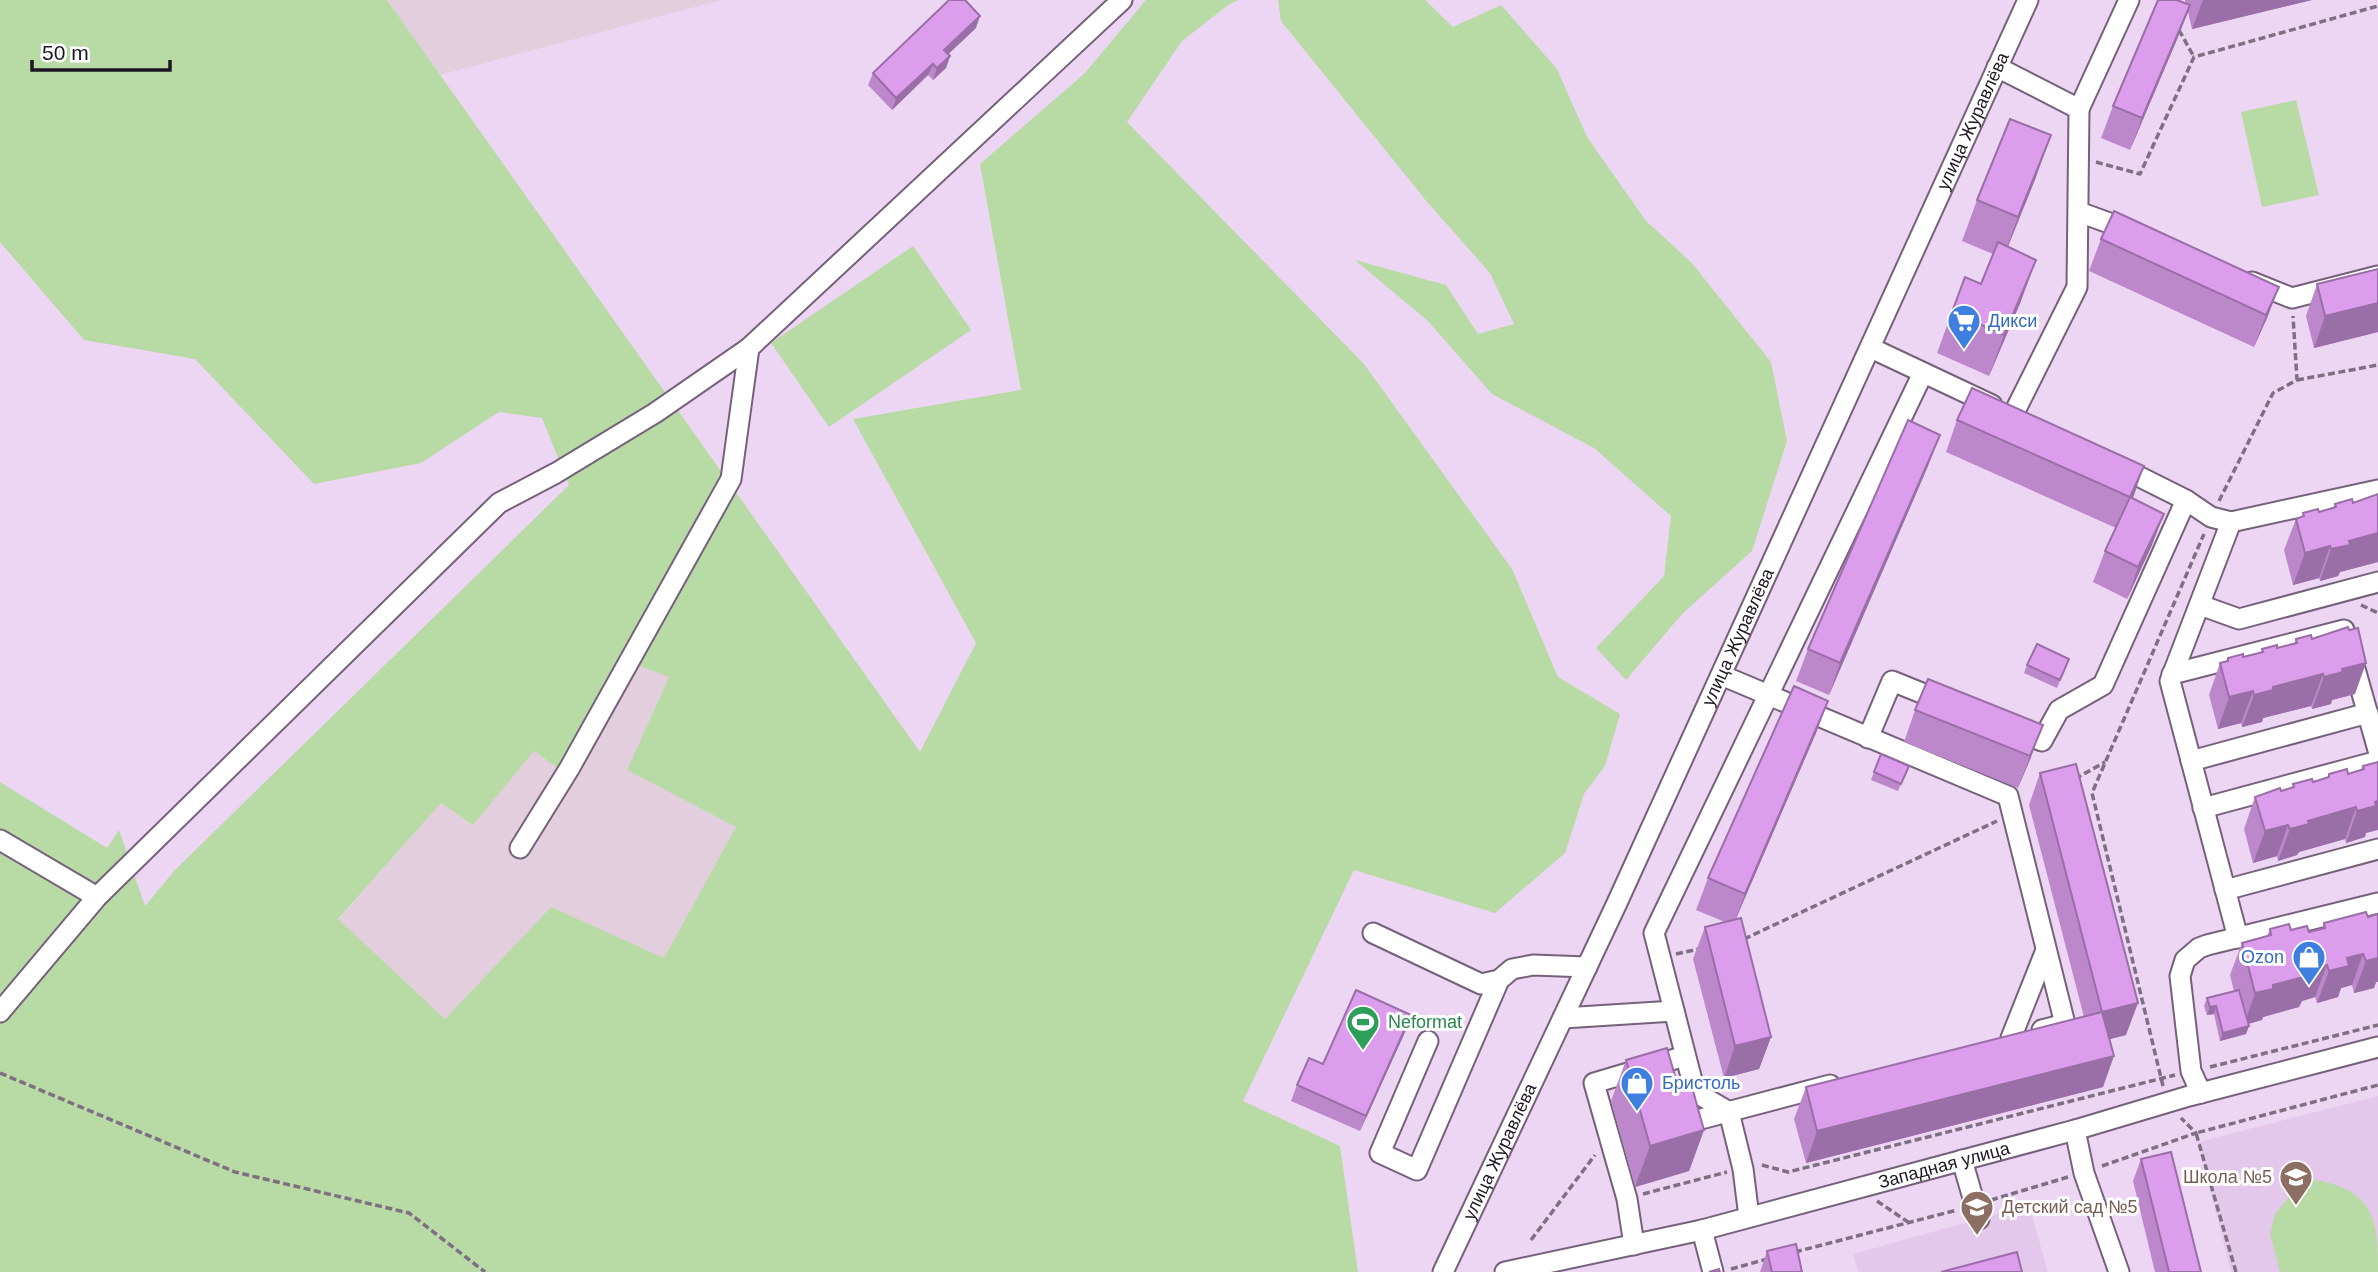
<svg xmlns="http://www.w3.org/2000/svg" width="2378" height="1272" font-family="Helvetica,sans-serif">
<rect width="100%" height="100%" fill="#edd6f3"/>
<g fill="#e3cedd">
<path d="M387 0H721L440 75Z"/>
<path d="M618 658 669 677 627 770 736 827 664 958 551 907 445 1019 338 920 441 803 473 825 534 751 558 767Z"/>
</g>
<g fill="#e4c8ec">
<path d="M2378 1096V1272H2231L2198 1142Z"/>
<path d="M2029 1205 2048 1272H1858L1853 1254Z"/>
</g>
<g fill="#b8daa4" fill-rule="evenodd">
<path d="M0 0H387L920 752 976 643 853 419 1021 390 980 164 1084 74 1146 0H1238L1228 5 1182 41 1127 122 1364 364 1512 569 1558 677 1620 714 1605 766 1584 794 1565 853 1495 913 1354 870 1243 1101 1340 1146 1358 1272H0V782L107 848 119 830 145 906 175 870 569 485 542 418 499 412 421 463 314 484 195 359 84 340 0 242ZM618 658 669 677 627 770 736 827 664 958 551 907 445 1019 338 919 441 803 473 825 534 751 558 768Z"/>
<path d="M1278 0H1425L1453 27 1501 5 1557 69 1587 137 1646 221 1691 262 1771 362 1787 441 1752 551 1682 614 1626 680 1596 648 1664 576 1671 516 1594 448 1492 394 1428 321 1355 260 1446 285 1478 334 1514 324 1490 273 1428 203 1281 21Z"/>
<path d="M2296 100 2319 195 2262 207 2241 112Z"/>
<path d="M913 246 971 330 829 427 771 343Z"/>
<path d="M2316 1180C2374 1191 2378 1219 2378 1272H2280L2270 1234 2275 1214 2299 1185Z"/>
</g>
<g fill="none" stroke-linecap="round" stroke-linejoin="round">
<defs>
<g id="minor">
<path d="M1997 67 2079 109 2077 287 2013 415"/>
<path d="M2079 109 2129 0"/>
<path d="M2079 212 2131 231"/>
<path d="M2252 282 2292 298 2378 276"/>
<path d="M1871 348 1992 405"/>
<path d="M2186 500 2211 517 2231 522"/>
<path d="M2200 605 2239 619 2378 582"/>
<path d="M2172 674 2344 630 2378 750"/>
<path d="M1721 675 2008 796 2065 1024 2042 1030"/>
<path d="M2014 730 2042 741 2059 710 2103 685 2186 500 2116 465"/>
<path d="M1868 738 1892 681 1944 702"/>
<path d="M2191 761 2368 713"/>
<path d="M2203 808 2378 761"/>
<path d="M0 840 97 897"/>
<path d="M520 848 569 769 731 479 749 348"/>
<path d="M2225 890 2378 849"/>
<path d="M1373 933 1481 984 1499 980 1512 969 1533 965 1587 967"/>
<path d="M2238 938 2170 681 2231 522 2378 490"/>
<path d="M0 1012 97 897 499 503 556 473 655 413 749 348 1122 0"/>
<path d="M1563 1018 1674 1011"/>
<path d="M2011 1038 2046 950"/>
<path d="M1428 1041 1380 1153 1417 1170 1499 980"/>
<path d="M2201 1093 2191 1071 2180 976 2185 960 2199 948 2207 945 2378 903"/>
<path d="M1701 1119 1830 1085"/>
<path d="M2075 1130 2084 1173 2119 1272"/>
<path d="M1962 1160 1979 1219"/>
<path d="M1749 1217 1743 1169 1729 1112 1695 1092 1654 933 1923 373"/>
<path d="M1702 1230 1713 1272"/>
<path d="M1634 1245 1627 1199 1594 1083 1685 1056"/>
<path id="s1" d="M1443 1272 1617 903 2028 0"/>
<path id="s2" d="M1505 1272 1702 1230 2075 1130 2189 1096 2378 1047"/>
</g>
</defs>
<use href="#minor" stroke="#76617b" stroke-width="23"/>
<g stroke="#7e6f83" stroke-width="3.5" stroke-dasharray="7 3.5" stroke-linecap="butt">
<path d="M2179 30 2194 57"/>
<path d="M2096 162 2140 174 2194 57 2378 6"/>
<path d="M2297 380 2378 365"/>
<path d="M2219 501 2273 393 2297 380 2293 316"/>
<path d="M2361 605 2378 613"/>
<path d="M2075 779 2105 762"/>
<path d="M1744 939 1997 821"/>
<path d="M1676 954 1699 949"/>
<path d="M2210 1067 2378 1025"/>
<path d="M0 1073 235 1172 409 1213 485 1272"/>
<path d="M2163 1086 2092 793 2204 534"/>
<path d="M1762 1165 1788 1172 2175 1075"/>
<path d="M2102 1166 2196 1133 2181 1118"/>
<path d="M1643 1194 1727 1172"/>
<path d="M1991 1200 2068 1177"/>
<path d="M1877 1201 1908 1222"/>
<path d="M1531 1240 1595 1155"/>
<path d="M1795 1252 1957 1210"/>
<path d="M1731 1269 1767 1259"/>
<path d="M2236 1272 2196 1133 2378 1085"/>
</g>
<use href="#minor" stroke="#fff" stroke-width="19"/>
</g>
<g fill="#bd87cc">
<path d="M2185 0H2312L2192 29 2188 12 2178 37 2130 150 2101 138 2113 106 2185 3Z"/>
<path d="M976 28 948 54 950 56 946 68 933 80 928 75 892 110 868 85 873 73Z"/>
<path d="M2036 177 2008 247 2021 301 1989 376 1937 353 1952 312 1981 284 1993 254 1962 241 1977 200Z"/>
<path d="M2101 239 2279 287 2267 318 2254 347 2089 271Z"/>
<path d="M2378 269V332L2314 348 2306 316 2317 284Z"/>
<path d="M1957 420 2133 498 2152 545 2127 599 2093 582 2105 551 2116 528 1946 452Z"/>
<path d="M1928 466 1829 695 1796 681 1808 649Z"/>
<path d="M2378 494V562L2340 572 2338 576 2320 581 2319 578 2293 585 2284 550 2296 519 2302 517 2303 513 2319 512 2333 508 2335 504 2353 503Z"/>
<path d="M2296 639H2312L2355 694 2332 700 2331 704 2312 709 2311 706 2263 718 2262 722 2242 727 2241 723 2218 729 2209 695 2220 663 2226 661 2228 658 2243 657 2261 652 2262 649 2277 648 2294 644Z"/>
<path d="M2069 659 2057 688 2024 673 2027 665Z"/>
<path d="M1828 701 1816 733 1736 919 1771 1037 1759 1069 1724 1078 1693 959 1705 927 1725 922 1696 910 1708 878Z"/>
<path d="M1915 710 2031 757 2018 788 1904 742Z"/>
<path d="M1881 754 1909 766 1898 791 1871 780Z"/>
<path d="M2378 762 2365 837 2346 843 2345 839 2299 852 2297 855 2278 861 2277 856 2253 863 2244 829 2255 797 2292 788 2293 784 2313 782 2327 778 2329 774H2348L2361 770 2363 766Z"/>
<path d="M2040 773 2126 1035 2110 1039 2103 1087 1806 1163 1794 1119 1806 1087 2084 1017 2029 805Z"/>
<path d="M2378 914V982H2376L2374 988 2354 993 2352 985 2341 988 2338 997 2317 1003 2315 997 2302 1001 2299 1007 2263 1017 2262 1020 2248 1024 2246 1034 2220 1041 2214 1014 2207 1015 2204 1006 2207 998 2234 991 2230 975 2242 943 2267 936 2270 929 2309 932 2322 929 2324 923 2368 917Z"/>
<path d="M1411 1015 1406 1030 1360 1131 1291 1101 1297 1085 1323 1064Z"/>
<path d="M1626 1060 1677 1083 1704 1130 1689 1171 1635 1187 1611 1101Z"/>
<path d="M2141 1159 2201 1272H2155L2133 1181Z"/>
<path d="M1767 1251 1802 1272H1760Z"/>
</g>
<g fill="#9a6ea6">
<path d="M2203 0H2312L2192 29Z"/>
<path d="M2190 5 2178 37 2130 150 2142 118Z"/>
<path d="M980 16 976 28 940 62 944 50Z"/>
<path d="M950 56 946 68 933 80 937 68Z"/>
<path d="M933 64 928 75 892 110 896 98Z"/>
<path d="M2051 135 2036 177 2003 258 2018 217Z"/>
<path d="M2036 260 2021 301 1989 376 2004 335Z"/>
<path d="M2279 287 2267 318 2254 347 2266 315Z"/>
<path d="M2378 303V332L2314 348 2325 316Z"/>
<path d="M1940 435 1928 466 1829 695 1840 663Z"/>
<path d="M2144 466 2133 498 2119 529 2130 497Z"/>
<path d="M2164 514 2152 545 2127 599 2138 567Z"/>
<path d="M2378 533V562L2340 572 2338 576 2320 581 2331 549 2349 541Z"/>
<path d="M2330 546 2319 578 2293 585 2305 553Z"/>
<path d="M2366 663 2355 694 2332 700 2331 704 2312 709 2324 677 2342 669Z"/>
<path d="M2323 674 2311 706 2263 718 2262 722 2242 727 2254 695 2273 687Z"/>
<path d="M2253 691 2241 723 2218 729 2229 697Z"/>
<path d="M1828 701 1816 733 1733 925 1745 894Z"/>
<path d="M2043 725 2031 757 2018 788 2030 756Z"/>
<path d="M2378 801V830L2366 833 2365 837 2346 843 2357 811Z"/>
<path d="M2356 807 2345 839 2299 852 2297 855 2278 861 2290 829 2308 821Z"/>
<path d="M2288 825 2277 856 2253 863 2265 831Z"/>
<path d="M2363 954 2352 985 2341 988 2338 997 2317 1003 2329 971 2347 958Z"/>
<path d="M2378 958V982H2376L2374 988 2354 993 2366 961Z"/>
<path d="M2327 965 2315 997 2302 1001 2299 1007 2263 1017 2262 1020 2244 1025 2255 993 2309 970Z"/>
<path d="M2138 1003 2126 1035 2091 1044 2102 1012Z"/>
<path d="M2216 1006 2214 1014 2207 1015 2210 1007Z"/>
<path d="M1411 1015 1406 1030 1360 1131 1366 1116Z"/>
<path d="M2249 1026 2246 1034 2220 1041 2223 1033Z"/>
<path d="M1771 1037 1759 1069 1724 1078 1735 1046Z"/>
<path d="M2114 1056 2103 1087 1806 1163 1817 1131Z"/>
<path d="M1704 1130 1689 1171 1635 1187 1650 1146Z"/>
</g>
<g fill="#dc9ded" stroke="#9a6ea6" stroke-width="2">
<path d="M949 0H965L980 16 944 50 950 56 937 68 933 64 896 98 873 73Z"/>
<path d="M2158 0H2177L2190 5 2142 118 2113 106Z"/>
<path d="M2010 119 2051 135 2018 217 1977 200Z"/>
<path d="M2114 211 2279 287 2266 315 2101 239Z"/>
<path d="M1998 242 2036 260 2004 335 1952 312 1965 277 1981 284Z"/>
<path d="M2378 269V303L2325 316 2317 284Z"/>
<path d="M1972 388 2144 466 2130 497 2164 514 2138 567 2105 551 2130 497 1957 420Z"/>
<path d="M1908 420 1940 435 1840 663 1808 649Z"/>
<path d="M2378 494V533L2349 541 2350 545 2331 549 2330 546 2305 553 2296 519 2304 516 2303 513 2318 509 2319 512 2336 507 2335 504 2352 499 2353 503Z"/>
<path d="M2348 627 2349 630 2358 628 2366 663 2342 669 2343 672 2324 677 2323 674 2273 687V690L2254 695 2253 691 2229 697 2220 663 2228 661V658L2243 654V657L2263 652 2262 649 2277 645V648L2297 643 2296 639 2311 635 2312 639Z"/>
<path d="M2037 644 2069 659 2060 680 2027 665Z"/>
<path d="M1928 679 2043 725 2030 756 1915 710Z"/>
<path d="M1794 686 1828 701 1745 894 1708 878Z"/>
<path d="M1881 754 1909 766 1901 784 1874 772Z"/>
<path d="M2378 762V801L2375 802 2376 806 2357 811 2356 807 2308 821 2309 824 2290 829 2288 825 2265 831 2255 797 2280 788 2281 791 2294 787 2293 784 2312 779 2313 782 2329 777V774L2347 769 2348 774 2364 769 2363 766Z"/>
<path d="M2076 764 2138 1003 2102 1012 2040 773Z"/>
<path d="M2366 912 2368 917 2378 914V958L2366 961 2363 954 2347 958 2349 966 2329 971 2327 965 2309 970 2311 975 2273 985V989L2255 993 2242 943 2271 935 2270 929 2289 924 2291 930 2307 926 2309 932 2325 928 2324 923Z"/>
<path d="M1741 918 1771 1037 1735 1046 1705 927Z"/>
<path d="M1356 990 1411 1015 1366 1116 1297 1085 1309 1058 1323 1064Z"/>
<path d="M2239 990 2249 1026 2223 1033 2216 1006 2210 1007 2207 998Z"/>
<path d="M2102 1012 2114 1056 1817 1131 1806 1087Z"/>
<path d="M1667 1048 1677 1083 1690 1080 1704 1130 1650 1146 1626 1060Z"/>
<path d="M2171 1152 2201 1272H2169L2141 1159Z"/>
<path d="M1796 1244 1802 1272H1772L1767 1251Z"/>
<path d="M2017 1252 2022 1272H1941Z"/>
<path d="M1719 1269 1720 1272H1709Z"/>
</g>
<defs>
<symbol id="supermarket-pin" viewBox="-11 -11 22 30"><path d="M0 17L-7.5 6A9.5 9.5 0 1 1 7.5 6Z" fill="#3f7fe0" stroke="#fff"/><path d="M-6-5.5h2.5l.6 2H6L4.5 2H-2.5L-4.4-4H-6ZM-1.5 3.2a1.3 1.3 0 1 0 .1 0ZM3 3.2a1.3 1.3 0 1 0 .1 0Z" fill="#fff"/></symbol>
<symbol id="shop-pin" viewBox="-11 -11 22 30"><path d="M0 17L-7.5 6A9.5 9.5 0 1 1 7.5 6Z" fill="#3f7fe0" stroke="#fff"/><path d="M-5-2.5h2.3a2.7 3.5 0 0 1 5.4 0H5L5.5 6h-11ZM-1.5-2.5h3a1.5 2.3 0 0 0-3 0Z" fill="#fff"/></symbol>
<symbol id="stadium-pin" viewBox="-11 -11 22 30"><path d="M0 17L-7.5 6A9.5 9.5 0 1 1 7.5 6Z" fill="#2e9e5b" stroke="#fff"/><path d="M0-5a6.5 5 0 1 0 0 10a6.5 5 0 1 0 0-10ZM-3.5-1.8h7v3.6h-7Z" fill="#fff"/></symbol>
<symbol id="school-pin" viewBox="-11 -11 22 30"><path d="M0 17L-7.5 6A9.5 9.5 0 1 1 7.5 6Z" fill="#8d6e63" stroke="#fff"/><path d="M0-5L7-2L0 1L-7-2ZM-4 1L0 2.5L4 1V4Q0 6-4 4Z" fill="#fff"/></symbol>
</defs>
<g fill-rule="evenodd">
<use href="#supermarket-pin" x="1945" y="302" width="38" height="52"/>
<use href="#shop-pin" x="2290" y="938" width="38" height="52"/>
<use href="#stadium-pin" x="1344" y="1003" width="38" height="52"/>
<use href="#shop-pin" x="1618" y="1064" width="38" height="52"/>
<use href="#school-pin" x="2277" y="1158" width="38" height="52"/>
<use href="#school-pin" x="1958" y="1188" width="38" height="52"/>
</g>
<g text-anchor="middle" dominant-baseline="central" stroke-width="6" stroke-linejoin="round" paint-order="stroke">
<g font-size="18" fill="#1e1621" stroke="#fff">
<text stroke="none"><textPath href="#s1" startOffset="1267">улица Журавлёва</textPath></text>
<text stroke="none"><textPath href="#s1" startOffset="700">улица Журавлёва</textPath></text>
<text stroke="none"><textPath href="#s1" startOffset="133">улица Журавлёва</textPath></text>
<text stroke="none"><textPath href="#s2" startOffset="452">Западная улица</textPath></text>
</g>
<g font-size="18" fill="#366cbe" stroke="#fff" text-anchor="start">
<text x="1988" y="321">Дикси</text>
<text x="2284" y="957" text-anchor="end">Ozon</text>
<text x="1662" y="1083">Бристоль</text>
</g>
<g font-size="18" fill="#27864d" stroke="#fff" text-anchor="start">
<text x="1388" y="1022">Neformat</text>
</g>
<g font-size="18" fill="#785e54" stroke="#fff" text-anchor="end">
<text x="2272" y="1177">Школа №5</text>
<text x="2002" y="1207" text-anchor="start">Детский сад №5</text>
</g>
</g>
<path d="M32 60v10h138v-10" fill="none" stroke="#1e1621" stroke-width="3.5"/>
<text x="42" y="60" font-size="21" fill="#1e1621" stroke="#ffffff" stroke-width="5" paint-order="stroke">50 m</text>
</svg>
